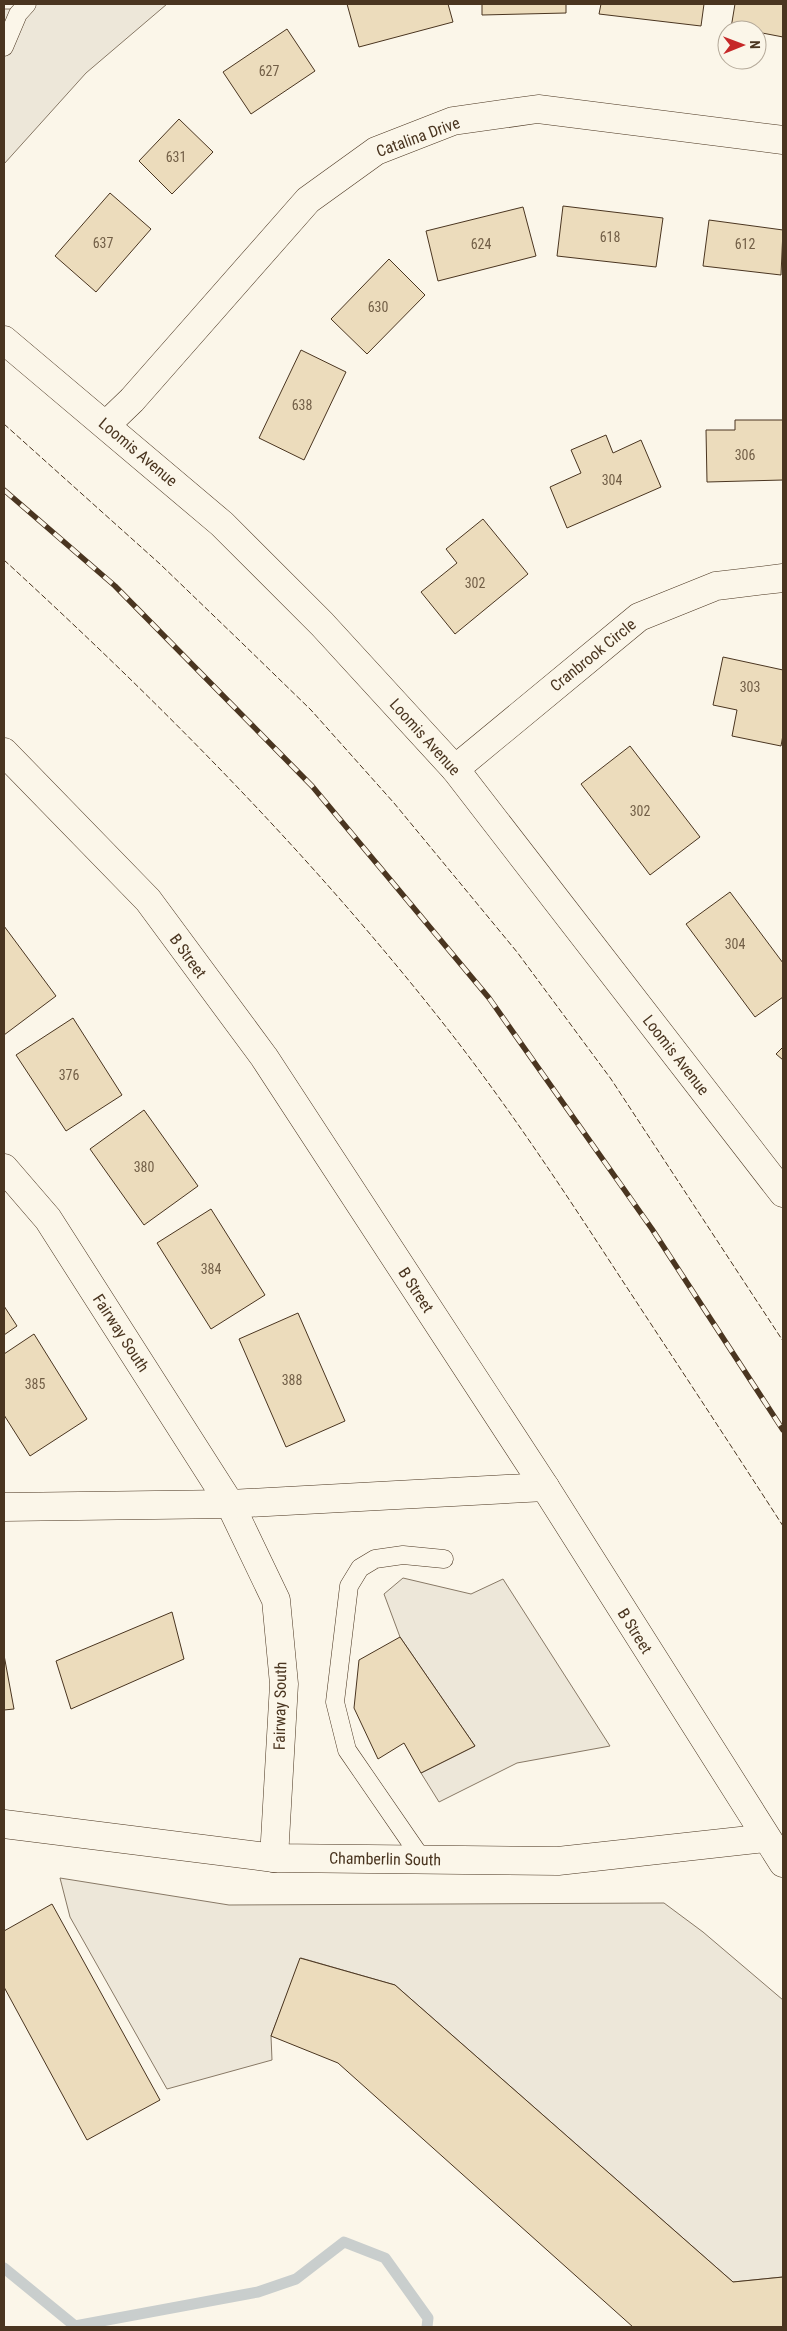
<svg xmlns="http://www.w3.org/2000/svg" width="787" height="2331" font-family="'Roboto Condensed',sans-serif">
<rect width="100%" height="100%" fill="#fbf6e9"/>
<g fill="#ede7d9" stroke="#887966">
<path d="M18 4H167L86 73 4 164V9H14Z"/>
<path d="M403 1578 471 1594 503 1579 610 1746 517 1763 439 1802 421 1773 475 1746 400 1637 384 1594Z"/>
<path d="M60 1878 229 1905 664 1903 703 1932 783 2000V2277L733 2282 395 1985 301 1958 271 2036 272 2060 167 2089 70 1917Z"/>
</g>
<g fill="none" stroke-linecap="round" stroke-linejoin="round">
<path stroke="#c9cecd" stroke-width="11" d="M4 2268 75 2326 258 2292 296 2279 344 2242 385 2258 428 2318 427 2327"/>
</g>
<g fill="#ecdcbc" stroke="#4a3520">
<path d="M347 4H448L453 22 359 47Z"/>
<path d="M482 4H566V13L482 15Z"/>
<path d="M601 4H704L701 26 599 14Z"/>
<path d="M735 4H783V37L757 32V30L731 28Z"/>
<path d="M287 29 315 71 251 114 223 72Z"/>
<path d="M179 119 213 152 172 194 139 161Z"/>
<path d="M110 193 151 229 96 292 55 256Z"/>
<path d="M563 206 663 218 656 267 557 256Z"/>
<path d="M523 207 536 256 438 281 426 231Z"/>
<path d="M709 220 783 230 781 275 703 266Z"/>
<path d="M389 259 425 295 367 354 331 319Z"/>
<path d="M301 350 346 372 304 460 259 438Z"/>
<path d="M735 420H783V480L707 482 706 430H735Z"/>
<path d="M606 435 613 453 641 440 661 487 567 528 550 487 581 473 571 450Z"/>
<path d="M483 519 528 574 455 634 421 592 457 563 446 549Z"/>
<path d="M723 657 783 670V735L781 746 732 736 737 710 713 705Z"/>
<path d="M630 746 700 837 650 875 581 784Z"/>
<path d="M730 892 783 963V997L755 1017 686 924Z"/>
<path d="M4 926 56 996 4 1035Z"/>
<path d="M73 1018 122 1095 66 1131 16 1055Z"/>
<path d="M783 1047V1060L776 1054Z"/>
<path d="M144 1110 198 1186 144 1225 90 1149Z"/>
<path d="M211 1209 265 1295 211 1329 157 1243Z"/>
<path d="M4 1306 17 1326 4 1335Z"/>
<path d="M298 1313 345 1421 286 1447 239 1339Z"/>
<path d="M34 1334 87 1419 30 1456 4 1415V1354Z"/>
<path d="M172 1612 184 1659 71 1709 56 1661Z"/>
<path d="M400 1637 475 1746 421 1773 404 1743 378 1759 354 1708 359 1660Z"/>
<path d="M4 1655 14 1709 4 1710Z"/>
<path d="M52 1904 160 2100 87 2140 4 1987V1931Z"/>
<path d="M300 1958 395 1985 733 2282 783 2277V2327H633L338 2063 271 2036Z"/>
</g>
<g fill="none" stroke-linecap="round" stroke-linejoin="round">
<defs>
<g id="service">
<path d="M4 47 18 14 27 4"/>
<path d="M422 1859 347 1750 335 1702 349 1586 360 1568 375 1559 403 1555 444 1559"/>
</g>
<g id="minor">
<path d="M4 340 222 524 322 624 455 769 783 1193"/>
<path d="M106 425 132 400 308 200 376 151 453 121 538 109 783 140"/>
<path d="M455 769 639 617 716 586 783 578"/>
<path d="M4 1168 48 1219 230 1504 276 1600 284 1684 274 1858"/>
<path d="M4 1507 230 1504 545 1487"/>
<path d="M4 1824 274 1858 558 1861 766 1838"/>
</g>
<path id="secondary" d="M4 752 148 900 264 1057 545 1487 783 1863"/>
</defs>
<use href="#service" stroke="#4a3520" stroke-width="19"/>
<use href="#minor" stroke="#4a3520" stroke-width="29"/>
<use href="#secondary" stroke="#4a3520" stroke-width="29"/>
<use href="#service" stroke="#fbf6e9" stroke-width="18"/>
<use href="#minor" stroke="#fbf6e9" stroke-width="28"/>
<use href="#secondary" stroke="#fbf6e9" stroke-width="28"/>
<defs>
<path id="rail" d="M4 490 115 586 312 786 489 998 652 1229 783 1430"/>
</defs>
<use href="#rail" stroke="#4a3520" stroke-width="5.5"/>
<use href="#rail" stroke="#fbf6e9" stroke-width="4" stroke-dasharray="11" stroke-linecap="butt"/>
<g stroke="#4a3520" stroke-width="1" stroke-dasharray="6 2.5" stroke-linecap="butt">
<path d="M4 424 160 564 241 642 311 710 394 803 517 952 611 1079 783 1341"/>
<path d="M4 560C160 703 307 851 439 1018 505 1101 564 1191 622 1280 676 1362 730 1444 783 1526"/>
</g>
</g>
<g text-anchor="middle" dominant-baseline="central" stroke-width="4" stroke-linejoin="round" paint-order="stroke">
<g font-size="14" fill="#725f47">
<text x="269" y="71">627</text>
<text x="176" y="157">631</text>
<text x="610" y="237">618</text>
<text x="103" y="243">637</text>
<text x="481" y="244">624</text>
<text x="745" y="244">612</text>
<text x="378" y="307">630</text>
<text x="302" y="405">638</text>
<text x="745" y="455">306</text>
<text x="612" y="480">304</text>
<text x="475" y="583">302</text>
<text x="750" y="687">303</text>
<text x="640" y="811">302</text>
<text x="735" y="944">304</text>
<text x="69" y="1075">376</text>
<text x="144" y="1167">380</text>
<text x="211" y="1269">384</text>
<text x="292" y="1380">388</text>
<text x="35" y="1384">385</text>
</g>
<g font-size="16" fill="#4a3520" stroke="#fbf6e9">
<text transform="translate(418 137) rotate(-20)">Catalina Drive</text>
<text transform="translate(138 452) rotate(40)">Loomis Avenue</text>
<text transform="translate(593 655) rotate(-39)">Cranbrook Circle</text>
<text transform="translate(425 737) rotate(48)">Loomis Avenue</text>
<text transform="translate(188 956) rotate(54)">B Street</text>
<text transform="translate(676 1055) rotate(52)">Loomis Avenue</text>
<text transform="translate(416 1290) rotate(57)">B Street</text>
<text transform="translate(121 1333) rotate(57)">Fairway South</text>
<text transform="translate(635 1631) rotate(58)">B Street</text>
<text transform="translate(280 1706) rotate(-89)">Fairway South</text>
<text transform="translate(385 1859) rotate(1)">Chamberlin South</text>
</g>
</g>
<rect width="787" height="2331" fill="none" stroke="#4a3520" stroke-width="10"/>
<g transform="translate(742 45) rotate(89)"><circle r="24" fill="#fbf6e9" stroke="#b4a999"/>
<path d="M0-4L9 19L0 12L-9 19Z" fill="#c62828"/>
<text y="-8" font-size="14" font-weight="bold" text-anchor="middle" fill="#4a3520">N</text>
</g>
</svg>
